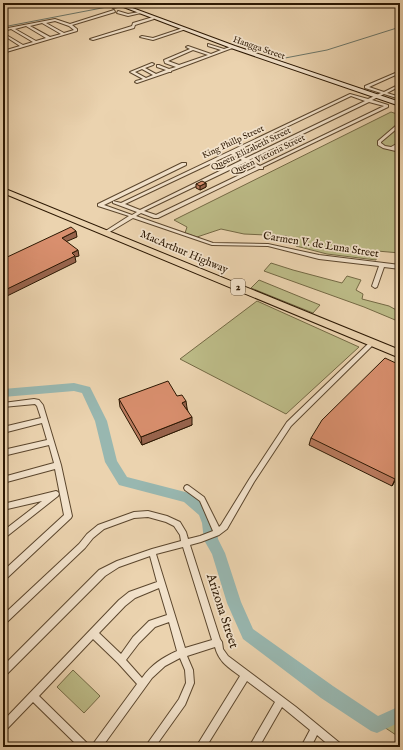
<svg xmlns="http://www.w3.org/2000/svg" width="403" height="750" font-family="'IM FELL English',serif">
<rect width="100%" height="100%" fill="#ebd3af"/>
<filter id="stains"><feTurbulence type="fractalNoise" baseFrequency=".005" numOctaves="4"/><feColorMatrix values="0 0 0 0 .2 0 0 0 0 .09 0 0 0 0 .02 0 0 0 .5 -.17"/></filter>
<radialGradient id="worn" r=".72"><stop offset=".6" stop-color="#630" stop-opacity="0"/><stop offset="1" stop-color="#630" stop-opacity=".3"/></radialGradient>
<g fill="#bcbb87" stroke="#746944">
<path d="M391 112 400 115V253L377 251 376 260 327 254 296 246 287 236 244 234 221 229 197 237 185 233 187 227 174 220Z"/>
<path d="M271 263 293 270 342 283 347 276 361 280 356 290 363 294 362 299 389 306 400 312V322L364 307 264 271Z"/>
<path d="M259 280 320 305 313 313 251 288Z"/>
<path d="M257 301 359 347 286 414 180 359Z"/>
<path d="M73 670 100 696 84 713 57 687Z"/>
<path d="M400 720V747H394L399 737 384 727Z"/>
</g>
<g fill="none" stroke-linecap="round" stroke-linejoin="round">
<g stroke="#6c776a" stroke-width="1">
<path d="M3 27 107 7"/>
<path d="M280 59 327 50 400 27"/>
</g>
<path fill="#98b7b0" fill-rule="evenodd" d="M74 383 90 387 107 421 117 461 127 477 193 494 209 507 216 523 218 539 225 553 241 602 253 629 333 686 378 716 400 706V722L377 733 371 731 321 698 243 639 227 603 212 554 204 540 202 523 199 515 184 502 119 485 105 462 95 421 82 393 74 391 3 397V389Z"/>
<defs>
<g id="street">
<path d="M17 3H24L3 7V5Z"/>
<path d="M86 3H91L75 7 74 6Z"/>
<path d="M121 4 122 6 113 8 112 7Z"/>
<path d="M114 10 115 12 72 25 77 29V31L3 53V51L20 46 3 35V33L23 45 33 42 11 29 3 31V29L55 19 70 24ZM55 21 69 26 74 30 64 33 46 23ZM42 23 61 34 50 37 30 26ZM26 26 46 38 36 41 15 29Z"/>
<path d="M118 11 128 14 139 12 141 13 128 16 117 13Z"/>
<path d="M153 17 154 19 135 25 134 28 93 40 90 39 132 26 133 23Z"/>
<path d="M183 28 186 29 153 40 140 37 142 36 153 38Z"/>
<path d="M208 44 224 49 233 46 235 47 171 71V72H169L137 83 135 82 136 81 143 79 130 72 152 63 154 64 153 65 145 68 156 74 166 70 157 67V65H159L169 69 176 67 165 63 164 60 190 49 186 47 188 46 211 54 221 50 208 46ZM193 50 208 55 179 65 168 61ZM142 69 153 75 146 78 135 72Z"/>
<path d="M400 71V73L369 87 384 92 400 84V86L387 93 400 97V99L384 94 372 100 388 105V107L263 167V169H259L158 218H154L141 213 136 216 213 243 268 244 319 255 400 265V269L384 267 377 287 375 288 372 286 379 266 319 259 268 246 212 245 133 218 108 233H104V232L129 216 98 206V204L182 163H186V165L104 205 132 215 137 212 113 203V201L121 203 350 94 368 99 381 93 365 88V86ZM351 96 365 101 246 158 234 152ZM369 102 384 106 260 166 249 160ZM231 154 242 160 140 210 125 204ZM246 162 256 167 156 215 144 211Z"/>
<path d="M399 123H400V126L381 142V143L385 146 391 147 400 142V145L395 148 400 150V152L383 148 378 145V141Z"/>
<path d="M372 341 374 342 375 343 374 344 291 426 254 482 227 529 219 535 201 542 190 545 220 639 222 642 223 649 228 656 296 707 341 744 343 747H331L317 735 311 747H301L310 730 282 707 259 747H249L275 702 247 681 206 747H196L240 676C228 667 219 662 215 647L187 656 193 670 194 683 185 705 155 747H145L179 699 186 683 185 670 180 658 165 666 152 678 102 747H91L93 744 137 684 118 663 93 639 39 696 88 744 90 747H79L33 702 6 730 3 731V721L119 600 129 592 157 582 150 556 119 567 105 576 6 675 3 676V666L99 570 117 561 152 549 181 541 180 535 174 526 166 522 148 517 134 518 104 529 93 538 85 548 6 623 3 624V615L79 544 87 534 98 525 134 512 148 511 167 516 180 522 186 532 188 539 200 536 213 531 200 501 185 490 184 488 185 486 187 485 189 486 204 497 219 527 221 525 250 478 287 422 370 342ZM183 547 212 640 185 648 156 554ZM159 588 167 615 149 621 133 637 121 654 99 633 125 606 135 598ZM169 622 177 651C162 658 152 664 142 678L126 660 139 643 155 627Z"/>
<path d="M34 399 39 400 43 405 61 465 72 516 71 518 6 579 3 580V571L64 515 55 469 3 483V477L54 463 49 445 3 456V450L47 440 42 423 3 433V427L41 418 37 406 35 404 3 407V403Z"/>
<path d="M56 491 58 492 59 494 58 496 6 537 3 538V531L42 501 3 510V504Z"/>
</g>
<path id="secondary" d="M113 3H119L235 46 400 102V106L231 48Z"/>
<path id="highway" d="M3 188 400 350V358L3 193Z"/>
</defs>
<use href="#street" stroke="#5b462d" stroke-width="2"/>
<use href="#secondary" stroke="#2b1702" stroke-width="2"/>
<use href="#highway" stroke="#2b1702" stroke-width="2"/>
<use href="#street" fill="#f2e2cb" fill-rule="evenodd"/>
<use href="#secondary" fill="#f2e2cb" fill-rule="evenodd"/>
<use href="#highway" fill="#ebd3af" fill-rule="evenodd"/>
</g>
<g fill="#bb7b5f" stroke="#2b1702">
<path d="M206 183V187L200 190 196 188V184Z"/>
<path d="M400 365V472L392 486 309 445 311 438Z"/>
<path d="M177 396 187 408 192 425 142 445 120 407 119 399Z"/>
</g>
<g fill="#98644d" stroke="#2b1702">
<path d="M206 183V187L200 190V186Z"/>
<path d="M76 231 77 237 63 243 62 238Z"/>
<path d="M78 250 79 256 75 257 76 262 3 298V291Z"/>
<path d="M186 401 187 408 182 410V403Z"/>
<path d="M192 417V425L142 445 141 437Z"/>
<path d="M400 469V472L392 486 395 479Z"/>
</g>
<g fill="#d98f6e" stroke="#2b1702">
<path d="M202 181 206 183 200 186 196 184Z"/>
<path d="M71 227 76 231 62 238 78 250 72 253 75 256 3 291V259Z"/>
<path d="M385 358 400 365V469L395 479 311 438 322 420Z"/>
<path d="M168 381 177 396 182 395 186 401 182 403 192 417 141 437 119 399Z"/>
</g>
<g text-anchor="middle" dominant-baseline="central" stroke-width="3.5" stroke-linejoin="round" paint-order="stroke">
<g font-size="9" fill="#2b1702" stroke="#f2e2cb">
<text transform="translate(259 48) rotate(19)">Hangga Street</text>
<text transform="translate(233 142) rotate(-25)">King Phillp Street</text>
<text transform="translate(251 149) rotate(-26)">Queen Elizabeth Street</text>
<text transform="translate(268 155) rotate(-26)">Queen Victoria Street</text>
</g>
<rect fill="#f2e2cb" stroke="#67543e" stroke-width="1" x="231" y="279" width="14" height="16" rx="3"/>
<g font-size="10" font-weight="bold" fill="#2b1702">
<text x="238" y="287">2</text>
</g>
<g font-size="11" fill="#2b1702" stroke="#f2e2cb">
<text transform="translate(321 245) rotate(9)">Carmen V. de Luna Street</text>
<text transform="translate(184 252) rotate(23)">MacArthur Highway</text>
</g>
<g font-size="13" fill="#2b1702" stroke="#f2e2cb">
<text transform="translate(222 611) rotate(72)">Arizona Street</text>
</g>
</g>
<rect width="403" height="750" fill="none" stroke="#ebd3af" stroke-width="16"/>
<rect x="4" y="4" width="395" height="742" fill="none" stroke="#2b1702" stroke-width="2"/>
<rect x="8" y="8" width="387" height="734" fill="none" stroke="#2b1702"/>
<rect width="100%" height="100%" filter="url(#stains)"/>
<rect width="100%" height="100%" fill="url(#worn)"/>
</svg>
